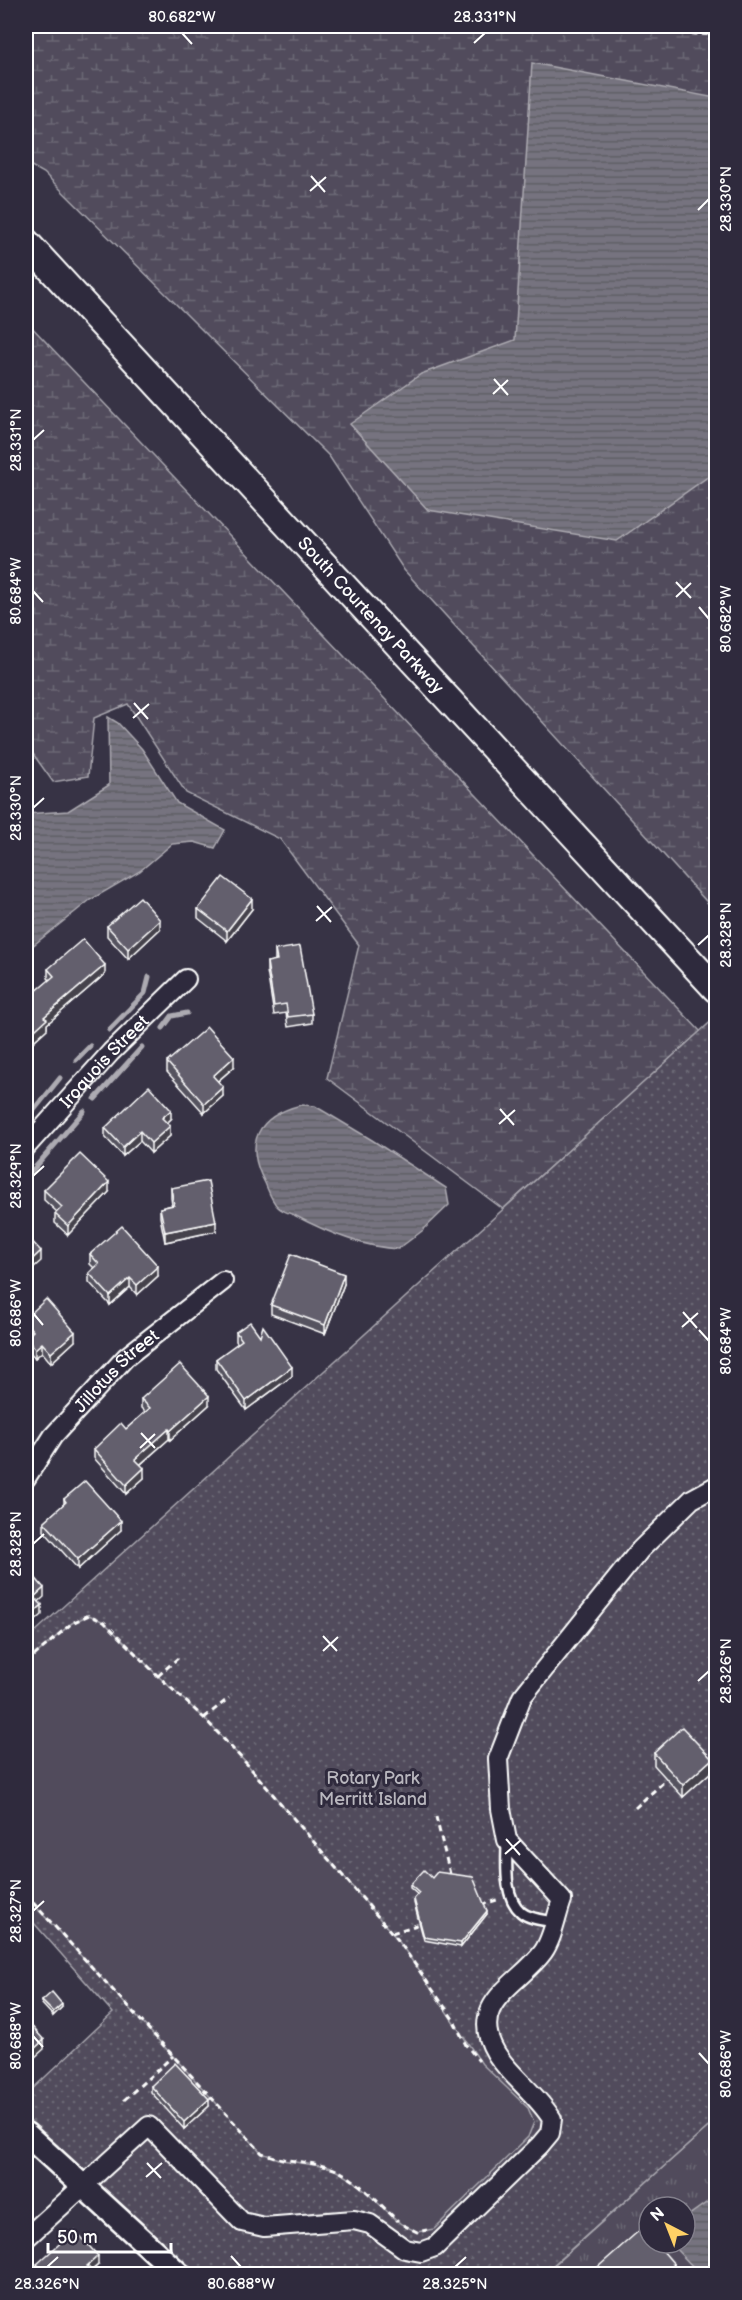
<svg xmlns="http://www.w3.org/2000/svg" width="742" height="2300" font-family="'Balsamiq Sans',sans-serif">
<defs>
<pattern id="grass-tufts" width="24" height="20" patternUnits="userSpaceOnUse" patternTransform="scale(1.5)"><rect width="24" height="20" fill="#514c5c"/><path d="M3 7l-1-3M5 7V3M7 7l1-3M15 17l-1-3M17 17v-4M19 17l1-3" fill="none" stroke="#6b6774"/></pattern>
<pattern id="wetland-marsh" width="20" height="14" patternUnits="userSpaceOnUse" patternTransform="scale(1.5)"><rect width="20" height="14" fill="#514c5c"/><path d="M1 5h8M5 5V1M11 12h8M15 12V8" fill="none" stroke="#6b6774"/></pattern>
<pattern id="park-dots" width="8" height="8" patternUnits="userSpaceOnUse" patternTransform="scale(1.5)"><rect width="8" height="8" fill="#514c5c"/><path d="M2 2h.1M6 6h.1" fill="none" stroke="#6b6774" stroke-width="1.8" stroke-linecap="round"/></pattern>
<pattern id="water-rules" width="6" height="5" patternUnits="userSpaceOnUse" patternTransform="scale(1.5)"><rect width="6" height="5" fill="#76737f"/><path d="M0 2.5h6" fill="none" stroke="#5f5e63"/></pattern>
</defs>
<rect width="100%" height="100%" fill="#373345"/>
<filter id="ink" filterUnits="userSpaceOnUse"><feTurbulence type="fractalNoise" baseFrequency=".0167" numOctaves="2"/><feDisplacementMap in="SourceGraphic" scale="12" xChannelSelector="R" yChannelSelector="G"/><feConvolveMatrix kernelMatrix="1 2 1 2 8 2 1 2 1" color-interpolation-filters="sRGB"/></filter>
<g filter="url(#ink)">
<path fill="url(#grass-tufts)" stroke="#a8a6ae" stroke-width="1.5" fill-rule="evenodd" d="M716 2120V2274H544ZM649 2207H685V2243H649Z"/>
<g fill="url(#wetland-marsh)" stroke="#a8a6ae" stroke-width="1.5">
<path d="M26 26H716V912L404 570 329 456 44 173 26 163Z"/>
<path d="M26 321 701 1032 503 1209 327 1078 359 945 280 839 186 793 128 704 94 718 88 776 53 782 26 744Z"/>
</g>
<path fill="url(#park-dots)" stroke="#a8a6ae" stroke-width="1.5" d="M716 1017V2120L543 2274H181L26 2133V2095L113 2013 26 1914V1640Z"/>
<path fill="#514c5c" stroke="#a8a6ae" stroke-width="1.5" d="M89 1615 104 1622 158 1676 204 1718 246 1763 398 1940 482 2064 528 2108 534 2122 528 2137 434 2229 417 2232 401 2224 354 2181 333 2168 282 2160 262 2153 26 1896V1663L72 1623Z"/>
<g fill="url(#water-rules)" stroke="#adabb2" stroke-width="1.5">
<path d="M532 63 716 98V471L617 541 428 510 350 424 421 374 515 340Z"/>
<path d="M108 717 118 723 142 749 177 803 225 830 215 848 194 842 172 844 140 871 90 900 26 951V814L68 811 109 785Z"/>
<path d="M301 1105 315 1106 372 1140 446 1188 449 1205 422 1231 398 1249C362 1247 326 1232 294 1215 289 1213 282 1211 278 1207 272 1202 268 1190 265 1183 243 1142 258 1116 301 1105Z"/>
<path d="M716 2196V2274H700L670 2243H685V2218Z"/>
</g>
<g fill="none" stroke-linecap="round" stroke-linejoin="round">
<g stroke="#adabb2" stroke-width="5">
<path d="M163 1028 172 1016 187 1013"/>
<path d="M109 1030 145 993 149 977"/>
<path d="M76 1060 90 1046"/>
<path d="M95 1099 142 1047"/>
<path d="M26 1120 60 1078"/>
<path d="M26 1178 84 1111"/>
</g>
<defs>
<path id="service" d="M507 1842C507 1864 503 1896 521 1912 529 1919 544 1920 554 1922"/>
<g id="minor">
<path id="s1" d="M26 1147 111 1052 186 979"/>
<path id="s2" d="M26 1478 53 1436 126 1357 223 1281"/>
<path d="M26 2238 149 2126 242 2222 264 2227 354 2220 370 2224 405 2249 421 2252 435 2247 540 2145 550 2133 552 2119C537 2094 510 2076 496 2053 466 2003 519 1985 543 1952 553 1938 556 1916 562 1900L507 1840 501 1809 498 1759 522 1697 586 1617 640 1550 692 1499 716 1486"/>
</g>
<path id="tertiary" d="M26 2134 179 2274"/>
<g id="secondary">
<path id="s3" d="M26 242 716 989"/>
</g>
</defs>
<use href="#service" stroke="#fff" stroke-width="14"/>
<use href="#minor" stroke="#fff" stroke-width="22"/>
<use href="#tertiary" stroke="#fff" stroke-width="27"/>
<use href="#secondary" stroke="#fff" stroke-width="30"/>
<g stroke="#fff" stroke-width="3" stroke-dasharray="6 4.5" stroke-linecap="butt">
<path d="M629 26 660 32 716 35"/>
<path d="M26 1663 72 1623 89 1615 104 1622 158 1676 204 1718 246 1763 398 1940 453 2019 466 2045 479 2061"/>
<path d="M158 1676 178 1658"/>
<path d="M204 1718 229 1698"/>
<path d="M635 1808 667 1779"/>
<path d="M436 1817 451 1878"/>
<path d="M26 1895 262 2153C285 2162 308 2161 331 2168 354 2175 380 2205 398 2221"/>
<path d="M481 1905 500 1899"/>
<path d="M392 1933 423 1923"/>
<path d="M124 2100 173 2056"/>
<path d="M403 2225 417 2232 427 2230"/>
</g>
<use href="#service" stroke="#2f2a3d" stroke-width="9"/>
<use href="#minor" stroke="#2f2a3d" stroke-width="18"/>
<use href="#tertiary" stroke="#2f2a3d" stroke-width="22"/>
<use href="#secondary" stroke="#2f2a3d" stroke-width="26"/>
</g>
<g fill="#55525e" stroke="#fff" stroke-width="1.5">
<path d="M198 909H252L227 941 198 918Z"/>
<path d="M107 926 160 929 128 959 107 936Z"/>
<path d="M275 950 312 1014V1023L288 1027 286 1013 274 1015 267 971V962L275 961Z"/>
<path d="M48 969 105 974 47 1024V1029L26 1048V996L28 998 50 980 48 978Z"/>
<path d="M167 1062 234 1067 218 1081 223 1096 204 1113 167 1072Z"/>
<path d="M171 1119 167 1123 170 1136 151 1153 140 1141 123 1156 105 1137V1128Z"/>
<path d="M171 1188 216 1231 165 1242 160 1217V1208L172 1205 171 1198Z"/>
<path d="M44 1190 109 1192 68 1235 55 1223V1214L57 1212 44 1200Z"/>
<path d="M90 1254 158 1276 137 1295 130 1287 110 1305 89 1282V1273L94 1268 90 1264Z"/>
<path d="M344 1284 325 1334 271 1314V1305Z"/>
<path d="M26 1318 75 1341 51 1363 42 1352 35 1358 26 1348V1338L28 1336 26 1333Z"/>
<path d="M236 1332 260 1336 292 1376 246 1410 216 1369V1359L238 1344 236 1341Z"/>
<path d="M141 1399 209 1405 170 1440 169 1439 140 1465 144 1478 126 1494 94 1458V1449L126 1429 145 1412 141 1408Z"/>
<path d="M64 1499 121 1530 78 1569 44 1531V1522L64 1504Z"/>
<path d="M654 1753 712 1771 683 1797 654 1765Z"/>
<path d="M432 1878 487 1914 461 1947 424 1940 414 1903V1899L418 1895 410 1888V1885Z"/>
<path d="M42 2001 62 2007 53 2016 42 2004Z"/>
<path d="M151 2086 209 2106 184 2129 151 2092Z"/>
<path d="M37 2264 98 2265 92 2271 94 2274H37Z"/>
</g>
<g fill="#45424c" stroke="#fff" stroke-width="1.5">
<path d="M252 899V909L227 941V931Z"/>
<path d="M160 920V929L128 959V949Z"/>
<path d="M105 965V974L47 1024V1029L26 1048V1038L44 1017Z"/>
<path d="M234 1057V1067L213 1085V1076Z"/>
<path d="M223 1087V1096L204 1113V1104Z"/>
<path d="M171 1110V1119L162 1127V1118Z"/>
<path d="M170 1126V1136L151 1153V1143Z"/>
<path d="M140 1131V1141L123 1156V1147Z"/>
<path d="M109 1182V1192L68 1235V1226Z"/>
<path d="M216 1222V1231L165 1242V1232Z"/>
<path d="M41 1251V1261L26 1274V1265Z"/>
<path d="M158 1266V1276L137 1295V1285Z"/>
<path d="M344 1274V1284L325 1334V1325Z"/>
<path d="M130 1278V1287L110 1305V1296Z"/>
<path d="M75 1332V1341L51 1363V1353Z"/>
<path d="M42 1343V1352L35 1358V1349Z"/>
<path d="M292 1367V1376L246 1410V1401Z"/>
<path d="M209 1396V1405L170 1440V1431Z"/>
<path d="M169 1429V1439L135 1469V1459Z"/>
<path d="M144 1468V1478L126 1494V1485Z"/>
<path d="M121 1521V1530L78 1569V1559Z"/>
<path d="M44 1588V1597L34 1606V1597Z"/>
<path d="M42 1605V1615L26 1629V1620Z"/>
<path d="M712 1759V1771L683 1797V1785Z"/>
<path d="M487 1911V1914L461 1947V1943Z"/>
<path d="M62 2004V2007L53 2016V2012Z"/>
<path d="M44 2040V2049L26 2065V2056Z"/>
<path d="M209 2099V2106L184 2129V2122Z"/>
<path d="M98 2256V2265L87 2274V2266Z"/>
<path d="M674 2264V2274H662Z"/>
</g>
<g fill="#635f6d" stroke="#fff" stroke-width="1.5">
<path d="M223 877 252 899 227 931 198 909Z"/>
<path d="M140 897 160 920 128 949 107 926Z"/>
<path d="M83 939 105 965 44 1017 47 1019 26 1038V996L28 998 54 976 48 969Z"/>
<path d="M300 946 312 1014 288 1017 286 1004 274 1006 267 962 277 960 275 950Z"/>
<path d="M207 1027 234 1057 213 1076 223 1087 204 1104 167 1062Z"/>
<path d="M149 1086 171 1110 162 1118 170 1126 151 1143 140 1131 123 1147 105 1128Z"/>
<path d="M80 1154 109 1182 68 1226 55 1214 62 1207 44 1190Z"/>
<path d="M208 1181 216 1222 165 1232 160 1208 174 1205 171 1188Z"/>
<path d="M122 1226 158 1266 137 1285 130 1278 110 1296 89 1273 99 1264 90 1254Z"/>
<path d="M26 1235 41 1251 26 1265Z"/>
<path d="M291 1254 344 1274 325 1325 271 1305Z"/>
<path d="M46 1299 75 1332 51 1353 42 1343 35 1349 26 1338 33 1331 26 1323V1318Z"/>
<path d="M250 1322 260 1336 263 1326 292 1367 246 1401 216 1359 242 1340 236 1332Z"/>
<path d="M180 1364 209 1396 170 1431 169 1429 135 1459 144 1468 126 1485 94 1449 121 1423 126 1429 150 1408 141 1399Z"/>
<path d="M85 1481 121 1521 78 1559 44 1522 66 1502 64 1499Z"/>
<path d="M26 1567 44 1588 34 1597 42 1605 26 1620Z"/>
<path d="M682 1727 712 1759 683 1785 654 1753Z"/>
<path d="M424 1870 432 1878 437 1872 473 1877 487 1911 461 1943 424 1937 414 1899 419 1893 410 1885Z"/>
<path d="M52 1992 62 2004 53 2012 42 2001Z"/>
<path d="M26 2020 44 2040 26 2056Z"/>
<path d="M175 2063 209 2099 184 2122 151 2086Z"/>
<path d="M642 2228 649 2236V2243H656L674 2264 662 2274H590Z"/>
<path d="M75 2230 98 2256 87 2266 94 2273 93 2274H46L37 2264Z"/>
</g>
</g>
<path fill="none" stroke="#fff" stroke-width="2" d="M182 33 192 44M474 43 485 33M311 176 325 192M310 191 326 177M698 210 709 199M494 379 508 395M493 394 508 380M33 440 44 430M676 582 691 598M33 591 43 602M676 597 691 583M699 607 709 619M134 703 148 719M133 718 149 704M33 808 44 798M317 906 331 922M316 921 332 907M698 945 709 935M500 1109 514 1125M499 1124 515 1110M33 1176 44 1166M683 1312 697 1328M33 1313 43 1325M682 1327 698 1313M699 1330 709 1341M141 1433 155 1448M140 1448 155 1434M33 1544 44 1534M323 1636 337 1651M323 1651 338 1637M698 1681 709 1671M506 1839 520 1855M505 1854 521 1840M33 1911 44 1901M33 2036 43 2047M699 2053 709 2064M147 2163 161 2178M146 2177 162 2163M231 2256 241 2267M47 2267 58 2257M455 2267 466 2257"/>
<g text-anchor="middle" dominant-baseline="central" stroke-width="6" stroke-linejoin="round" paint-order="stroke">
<g font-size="18" fill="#fff" stroke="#2f2a3d">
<text stroke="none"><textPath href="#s3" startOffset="508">South Courtenay Parkway</textPath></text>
<text stroke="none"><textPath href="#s1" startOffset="116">Iroquois Street</textPath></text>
<text stroke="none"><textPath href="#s2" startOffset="141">Jillotus Street</textPath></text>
</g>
<g font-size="18" fill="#b9b7be" stroke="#2f2a3d">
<text x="373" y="1778">Rotary Park<tspan x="373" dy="21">Merritt Island</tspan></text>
</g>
</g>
<rect width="742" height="2300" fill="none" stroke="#2f2a3d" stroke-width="66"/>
<g transform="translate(667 2225) rotate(318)"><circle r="28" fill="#2f2a3d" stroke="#827f8b" stroke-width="1.5"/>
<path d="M0-4.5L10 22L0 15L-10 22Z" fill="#ffd166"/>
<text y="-9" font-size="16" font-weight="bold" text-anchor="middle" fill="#ffffff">N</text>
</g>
<path d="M48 2243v9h123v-9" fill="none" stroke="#ffffff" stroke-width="3"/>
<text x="57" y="2243" font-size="18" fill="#ffffff" stroke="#2f2a3d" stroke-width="4.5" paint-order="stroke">50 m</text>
<rect x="33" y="33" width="676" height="2234" fill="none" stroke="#fff" stroke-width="2"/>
<g font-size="15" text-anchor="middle" fill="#fff">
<text x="182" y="22">80.682°W</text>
<text x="485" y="22">28.331°N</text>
<text transform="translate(726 199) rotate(-90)" y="5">28.330°N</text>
<text transform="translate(16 440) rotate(-90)" y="5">28.331°N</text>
<text transform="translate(16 591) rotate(-90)" y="5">80.684°W</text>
<text transform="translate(726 619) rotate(-90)" y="5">80.682°W</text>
<text transform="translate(16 808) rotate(-90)" y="5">28.330°N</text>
<text transform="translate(726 935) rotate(-90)" y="5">28.328°N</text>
<text transform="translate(16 1176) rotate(-90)" y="5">28.329°N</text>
<text transform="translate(16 1313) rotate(-90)" y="5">80.686°W</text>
<text transform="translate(726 1341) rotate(-90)" y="5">80.684°W</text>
<text transform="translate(16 1544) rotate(-90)" y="5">28.328°N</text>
<text transform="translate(726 1671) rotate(-90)" y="5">28.326°N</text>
<text transform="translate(16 1911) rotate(-90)" y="5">28.327°N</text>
<text transform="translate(16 2036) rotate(-90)" y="5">80.688°W</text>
<text transform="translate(726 2064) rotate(-90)" y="5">80.686°W</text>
<text x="47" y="2289">28.326°N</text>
<text x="241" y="2289">80.688°W</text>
<text x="455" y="2289">28.325°N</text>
</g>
</svg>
